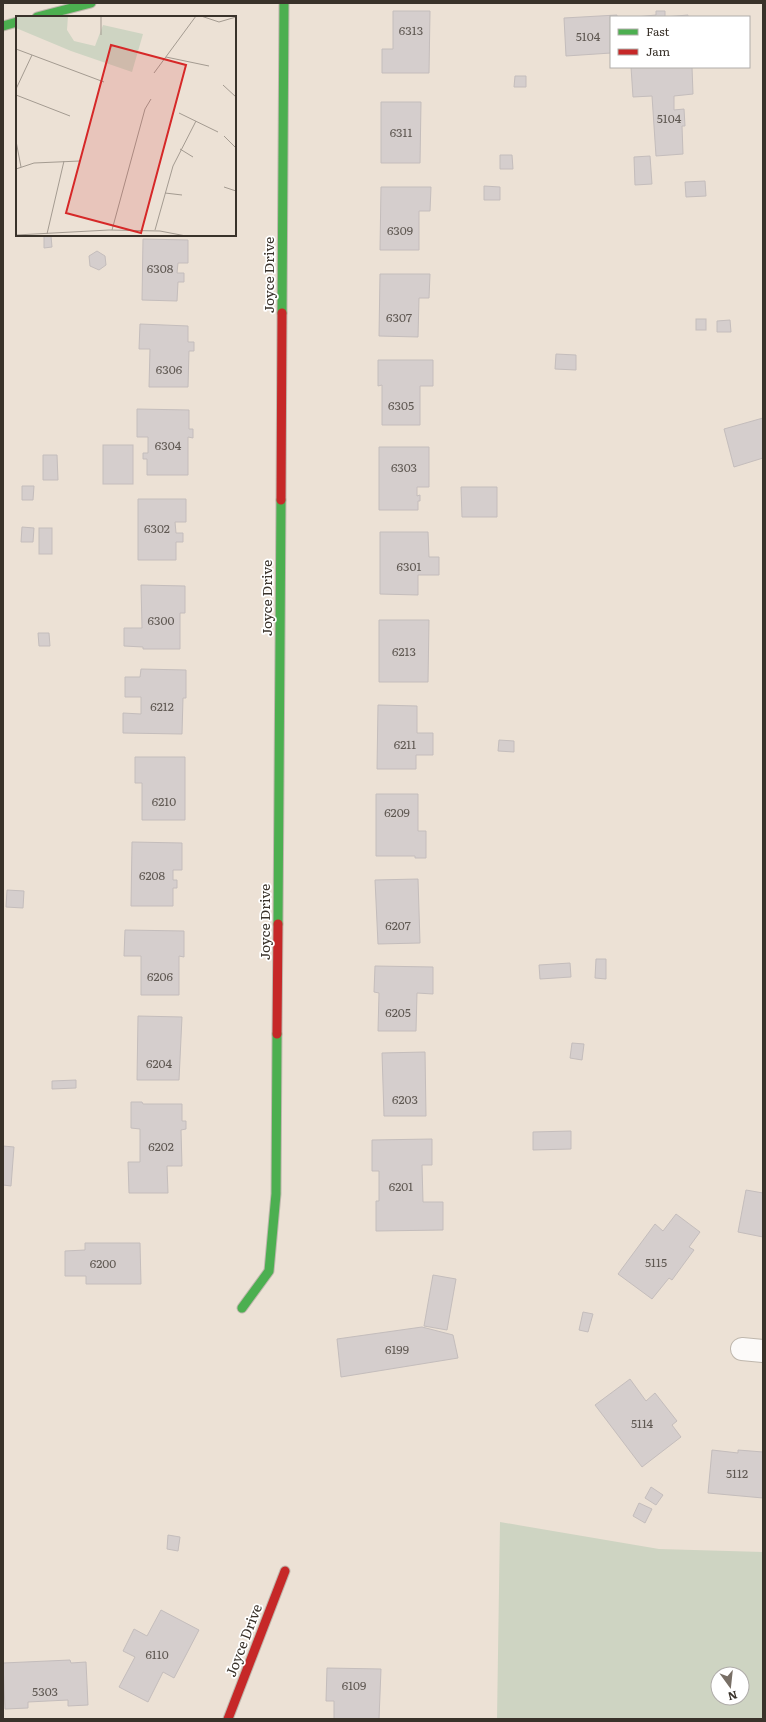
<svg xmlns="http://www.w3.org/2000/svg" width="766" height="1722" font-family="Literata,serif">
<rect width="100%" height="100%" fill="#ece1d5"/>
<path fill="#ced4c2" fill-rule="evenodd" d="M500 1522 659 1549 763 1552V1719H497ZM718 1674H742V1698H718Z"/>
<g fill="#d5cecd" stroke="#c4bdbc">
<path d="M393 11H430L429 73H382V49H393Z"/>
<path d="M656 11H665V17L688 15V17H636L656 15Z"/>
<path d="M617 15V17H611V53L566 56 564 18Z"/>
<path d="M631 67H692L693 94 674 96V110L684 109 685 126H682L683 154 656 156 652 96 633 97Z"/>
<path d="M515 76H526V87H514Z"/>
<path d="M381 102H421L420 163H381Z"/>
<path d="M500 155H512L513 169H500Z"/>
<path d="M650 156 652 184 635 185 634 157Z"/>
<path d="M705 181 706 196 686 197 685 182Z"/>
<path d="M484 186 500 187V200H484Z"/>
<path d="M381 187H431L430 211H419V250H380Z"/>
<path d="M44 236H51L52 247 44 248Z"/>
<path d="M143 239 188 240V263H178L177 273H184V282H178L177 301 142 300Z"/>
<path d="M97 251 105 256 106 265 99 270 90 266 89 256Z"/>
<path d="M380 274H430L429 298H419L418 337 379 336Z"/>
<rect x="696" y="319" width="10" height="11"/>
<path d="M730 320 731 332H717V321Z"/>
<path d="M140 324 188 326V342H194V351H189L188 387H149L150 349H139Z"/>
<path d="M556 354 576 355V370L555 369Z"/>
<path d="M378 360H433V386H420V425H382V385L378 386Z"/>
<path d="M137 409 189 410V429H193V438L188 437V475H147V459H143V453H148V437H137Z"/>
<path d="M763 418V458L734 467 724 429Z"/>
<rect x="103" y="445" width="30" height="39"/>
<path d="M379 447H429V487H417V496L420 495V501H418V510H379Z"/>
<path d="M43 455H57L58 480H43Z"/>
<path d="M22 486H34L33 500H22Z"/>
<path d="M461 487H497V517H462Z"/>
<path d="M138 499H186V522H175L176 533H183V542H176V560H138Z"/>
<path d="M22 527 34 528 33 542H21Z"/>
<rect x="39" y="528" width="13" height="26"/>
<path d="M380 532H428L429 557H439V575H418V595L380 594Z"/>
<path d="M141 585 185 586V613H180V649H143V647L124 646V628H142Z"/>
<path d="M379 620H429L428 682H379Z"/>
<path d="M38 633H49L50 646H39Z"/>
<path d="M141 669 186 670V698H183L182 734 123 733V713L141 714V697H125V677H140Z"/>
<path d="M378 705 417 706V733H433V755H416V769H377Z"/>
<path d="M499 740 514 741V752L498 751Z"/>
<path d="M135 757H185V820H142V783H135Z"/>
<path d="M376 794H418V831H426V858H415V856H376Z"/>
<path d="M132 842 182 843V870H173V880H177V888H173V906H131Z"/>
<path d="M418 879 420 943 378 944 375 880Z"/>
<path d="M7 890 24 891 23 908 6 907Z"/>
<path d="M125 930 184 931V957L179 956V995H141V956H124Z"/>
<path d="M596 959H606V979L595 978Z"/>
<path d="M570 963 571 977 540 979 539 965Z"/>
<path d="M375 966 433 967V994L417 993 416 1031H378L379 993 374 992Z"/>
<path d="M138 1016 182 1017 179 1080H137Z"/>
<path d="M572 1043 584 1044 582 1060 570 1058Z"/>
<path d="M425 1052 426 1116H384L382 1053Z"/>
<path d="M76 1080V1088L52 1089V1081Z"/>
<path d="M131 1102H142L143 1104H182V1121H186V1129L181 1130 182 1166H167L168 1193H129L128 1162H140V1129L131 1128Z"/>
<path d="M571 1131V1149L533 1150V1132Z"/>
<path d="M432 1139V1165H422L423 1202H443V1230L376 1231V1201H379V1171H372V1140Z"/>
<path d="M3 1146 14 1147 11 1186 3 1185Z"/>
<path d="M746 1190 763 1193V1237L738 1232Z"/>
<path d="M676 1214 700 1232 689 1247 694 1250 672 1280 669 1278 652 1299 618 1274 655 1224 663 1231Z"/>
<path d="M85 1243H140L141 1284H86V1276H65V1251L85 1250Z"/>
<path d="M433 1275 456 1279 447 1330 424 1326Z"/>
<path d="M583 1312 593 1314 588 1332 579 1330Z"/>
<path d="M422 1327 453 1335 458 1358 341 1377 337 1339Z"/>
<path d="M630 1379 646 1401 655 1393 677 1421 672 1425 681 1437 642 1467 595 1405Z"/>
<path d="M712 1450 738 1453V1450L763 1452V1498L708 1493Z"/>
<path d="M651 1487 663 1495 656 1505 645 1498Z"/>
<path d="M639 1503 652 1509 645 1523 633 1516Z"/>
<path d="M168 1535 180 1537 178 1551 167 1549Z"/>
<path d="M161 1610 199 1630 174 1678 163 1672 148 1702 119 1687 135 1657 123 1651 134 1629 147 1636Z"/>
<path d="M70 1660 71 1663 86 1662 88 1705 68 1706V1700L28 1702V1708L5 1709 3 1663Z"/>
<path d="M327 1668 381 1669 379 1719H334V1701H326Z"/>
</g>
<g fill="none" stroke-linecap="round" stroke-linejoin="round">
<defs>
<path id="street" d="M742 1349 763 1351"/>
<g id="fast">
<path d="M37 17 91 3"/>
<path d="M3 26 17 22"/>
<path d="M282 313 284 3"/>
<path d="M278 924 281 500"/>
<path d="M242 1308 269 1271 276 1194 277 1034"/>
</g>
<g id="jam">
<path d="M281 500 282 313"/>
<path d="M277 1034 278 924"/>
<path d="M228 1719 285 1571"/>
</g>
</defs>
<use href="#street" stroke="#bfb7ad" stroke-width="24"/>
<use href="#fast" stroke="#bfb7ad" stroke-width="11"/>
<use href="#jam" stroke="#bfb7ad" stroke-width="11"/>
<use href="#street" stroke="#fcfaf9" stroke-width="22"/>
<use href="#fast" stroke="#4caf50" stroke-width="9"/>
<use href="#jam" stroke="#c62828" stroke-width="9"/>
</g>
<g text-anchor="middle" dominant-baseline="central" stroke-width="3.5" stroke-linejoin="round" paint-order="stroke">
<g font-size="12" fill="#605953">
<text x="411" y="30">6313</text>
<text x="588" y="36">5104</text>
<text x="669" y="118">5104</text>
<text x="401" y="132">6311</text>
<text x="400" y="230">6309</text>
<text x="160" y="268">6308</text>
<text x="399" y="317">6307</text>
<text x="169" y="369">6306</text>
<text x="401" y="405">6305</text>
<text x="168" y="445">6304</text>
<text x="404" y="467">6303</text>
<text x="157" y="528">6302</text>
<text x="409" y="566">6301</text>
<text x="161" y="620">6300</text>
<text x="404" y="651">6213</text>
<text x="162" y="706">6212</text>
<text x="405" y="744">6211</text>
<text x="164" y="801">6210</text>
<text x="397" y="812">6209</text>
<text x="152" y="875">6208</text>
<text x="398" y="925">6207</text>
<text x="160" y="976">6206</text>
<text x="398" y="1012">6205</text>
<text x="159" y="1063">6204</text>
<text x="405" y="1099">6203</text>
<text x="161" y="1146">6202</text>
<text x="401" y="1186">6201</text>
<text x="656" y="1262">5115</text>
<text x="103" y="1263">6200</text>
<text x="397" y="1349">6199</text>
<text x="642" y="1423">5114</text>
<text x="737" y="1473">5112</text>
<text x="157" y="1654">6110</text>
<text x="354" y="1685">6109</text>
<text x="45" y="1691">5303</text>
</g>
<g font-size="14" fill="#39322a" stroke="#fff">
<text transform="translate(268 275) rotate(-90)">Joyce Drive</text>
<text transform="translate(266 598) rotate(-90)">Joyce Drive</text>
<text transform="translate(264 922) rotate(-90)">Joyce Drive</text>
<text transform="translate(243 1640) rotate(-69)">Joyce Drive</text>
</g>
</g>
<g transform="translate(16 16)">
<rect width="220" height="220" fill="#ece1d5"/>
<path d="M0 0H52L51 14 58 25 79 30 87 9 127 18 116 56 55 35 0 12Z" fill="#ced4c2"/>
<path fill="none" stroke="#a49b91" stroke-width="1" d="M185 0 203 6 220 1M85 19V0M0 33 88 66M150 41 193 50M138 57 180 0M207 69 220 81M0 73 16 39M0 79 54 100M163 97 202 116M208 120 220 132M0 125 5 151M164 133 177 141M0 153 18 147 64 145M208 171 220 175M149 177 166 179M96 214 129 93 135 83M139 214 157 150 180 105M31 218 48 145M0 219 93 214 144 215 170 220"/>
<path fill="#d62828" fill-opacity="0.15" stroke="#d62828" stroke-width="2" d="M95 29 170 49 125 217 50 197Z"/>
<rect width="220" height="220" fill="none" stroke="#39322a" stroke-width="2"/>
</g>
<rect width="766" height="1722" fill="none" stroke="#39322a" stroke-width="8"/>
<rect x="610" y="16" width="140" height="52" fill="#ffffff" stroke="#b0adaa"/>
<rect x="618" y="29" width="20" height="6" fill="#4caf50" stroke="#b0adaa"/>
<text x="646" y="36" font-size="12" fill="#39322a">Fast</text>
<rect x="618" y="49" width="20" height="6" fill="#c62828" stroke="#b0adaa"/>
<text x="646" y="56" font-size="12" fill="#39322a">Jam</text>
<g transform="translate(730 1686) rotate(165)"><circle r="19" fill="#ffffff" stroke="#b0adaa"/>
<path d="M0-3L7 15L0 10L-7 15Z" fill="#786f66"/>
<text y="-6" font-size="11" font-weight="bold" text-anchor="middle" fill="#39322a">N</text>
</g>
</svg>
